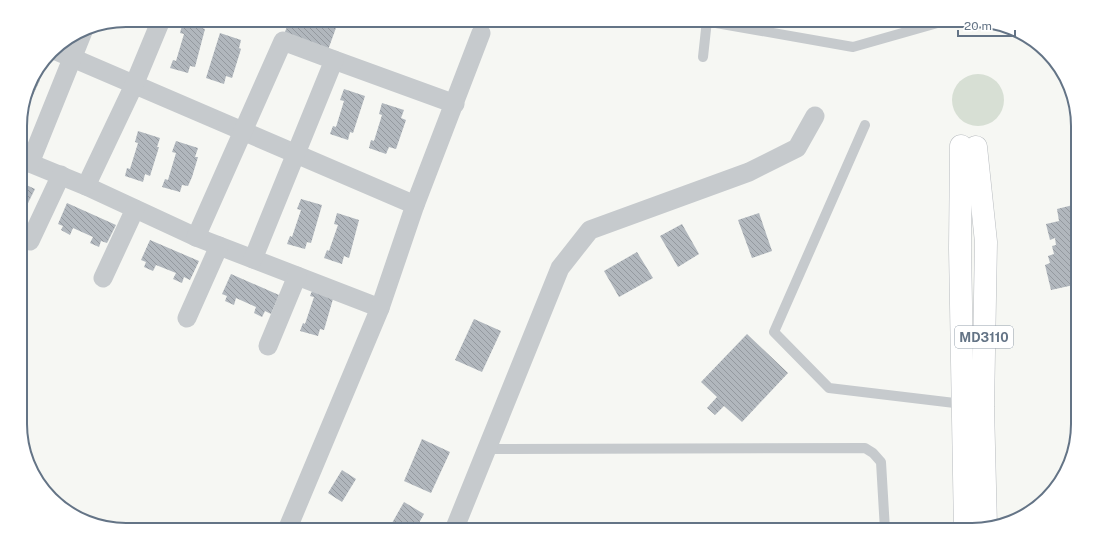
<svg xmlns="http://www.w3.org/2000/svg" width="1098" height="550" font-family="'Public Sans',sans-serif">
<defs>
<pattern id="building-back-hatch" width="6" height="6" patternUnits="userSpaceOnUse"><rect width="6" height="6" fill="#b1b7bd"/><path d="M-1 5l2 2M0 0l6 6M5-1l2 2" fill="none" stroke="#94999f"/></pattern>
</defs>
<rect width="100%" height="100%" fill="#f6f7f3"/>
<circle fill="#d7dfd4" cx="978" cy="100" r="26"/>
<g fill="url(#building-back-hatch)">
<path d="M290 20H323L337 25 328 50 284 34Z"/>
<path d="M807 20H824L823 24Z"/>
<path d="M854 20H869L854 25Z"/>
<path d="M183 22 205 29 195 67 190 66 188 73 170 68 173 60 176 61 184 34 180 33Z"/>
<path d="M220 33 241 40 239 48 241 49 232 78 226 76 224 84 206 78Z"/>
<path d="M32 77 40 80 20 123V119Z"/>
<path d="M344 89 365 96 353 133 350 132 348 140 330 134 333 126 336 127 344 101 340 100Z"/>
<path d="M382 103 404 110 401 118 406 120 396 149 389 147 386 154 369 148 371 140 374 141 382 115 379 114Z"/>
<path d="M138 131 160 138 157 147H159L150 176 145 174 143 182 125 176 127 168 130 169 138 143 135 142Z"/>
<path d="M176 141 198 148 195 157H198L192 177 188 186 182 185 180 192 162 187 165 179 168 180 176 153 172 152Z"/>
<path d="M20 182 35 189 26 207 20 204Z"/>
<path d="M301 199 322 205 311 243 307 242 305 249 287 244 290 236 292 237 301 210 297 209Z"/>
<path d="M67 203 116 225 107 243 101 241 99 247 90 243 93 237 73 228 70 235 61 230 63 226 58 224Z"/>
<path d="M1077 204 1078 284 1051 290 1045 265 1050 263 1048 256 1054 254 1052 246 1056 245 1055 238 1050 240 1046 224 1059 221 1057 209Z"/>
<path d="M337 213 359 220 349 258 344 256 342 264 324 258 327 250 329 251 338 225 334 224Z"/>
<path d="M759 213 772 251 752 258 738 220Z"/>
<path d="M682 224 699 254 678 267 660 236Z"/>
<path d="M150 240 199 261 190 280 184 277 182 283 173 279 176 273 156 265 153 271 144 267 146 262 141 260Z"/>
<path d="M637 252 653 278 619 297 604 271Z"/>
<path d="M231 274 279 295 271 314 265 311 262 317 254 313 256 307 236 298 234 305 225 301 227 296 222 294Z"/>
<path d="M314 286 335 292 324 330 320 329 318 336 300 331 303 323 305 324 314 297 310 296Z"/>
<path d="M474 319 501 331 482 372 455 360Z"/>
<path d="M747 334 788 373 742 422 724 406 715 415 707 408 717 397 701 382Z"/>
<path d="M1074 419H1078L1075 438 1074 437Z"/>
<path d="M422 439 450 452 431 493 404 481Z"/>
<path d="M342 470 356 479 342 502 328 493Z"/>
<path d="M404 502 424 514 415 530H388Z"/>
</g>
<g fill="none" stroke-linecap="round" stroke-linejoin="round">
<defs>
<g id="primary">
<path d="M961 146 960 248 965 530"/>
<path d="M976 147 986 242 983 407 986 527"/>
</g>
</defs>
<use href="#primary" stroke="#b7bbbf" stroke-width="23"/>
<g stroke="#c6cacd" stroke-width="10">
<path d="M699 20 853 47 948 20"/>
<path d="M703 57 707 20"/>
<path d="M865 125 774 332 829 388 963 404"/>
<path d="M487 449 865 448 873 453 881 462 885 530"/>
</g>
<g stroke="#c6cacd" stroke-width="19">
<path d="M54 50 415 205"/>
<path d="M334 60 455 104"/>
<path d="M20 159 86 186 196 237 380 308"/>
<path d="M30 163 84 29"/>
<path d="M86 186 134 85 161 20"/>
<path d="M196 237 283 41 334 60 253 259"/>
<path d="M30 241 61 175"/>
<path d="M103 278 135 209"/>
<path d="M187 318 219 246"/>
<path d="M268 346 297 276"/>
<path d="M287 530 380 308 415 205 481 33"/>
<path d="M454 530 560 268 590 230 749 172 797 148 815 116"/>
</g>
<use href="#primary" stroke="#fff" stroke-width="22"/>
</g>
<g text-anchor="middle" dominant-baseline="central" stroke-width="4" stroke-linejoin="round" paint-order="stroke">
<rect fill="#fff" stroke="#929eaa" stroke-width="1" x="955" y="326" width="58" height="22" rx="3"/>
<g font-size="13" font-weight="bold" fill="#647486">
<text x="984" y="337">MD3110</text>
</g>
</g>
<path d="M0 0H1098V550H0ZM126 27H972A99 99 0 0 1 1071 126V424A99 99 0 0 1 972 523H126A99 99 0 0 1 27 424V126A99 99 0 0 1 126 27Z" fill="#fff" fill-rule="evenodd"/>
<path fill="none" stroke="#647486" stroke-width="2" d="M126 27H972A99 99 0 0 1 1071 126V424A99 99 0 0 1 972 523H126A99 99 0 0 1 27 424V126A99 99 0 0 1 126 27Z"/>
<path d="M958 30v6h57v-6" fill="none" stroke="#647486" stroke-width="2"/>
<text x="964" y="30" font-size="12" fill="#647486" stroke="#ffffff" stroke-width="3" paint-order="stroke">20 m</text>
</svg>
